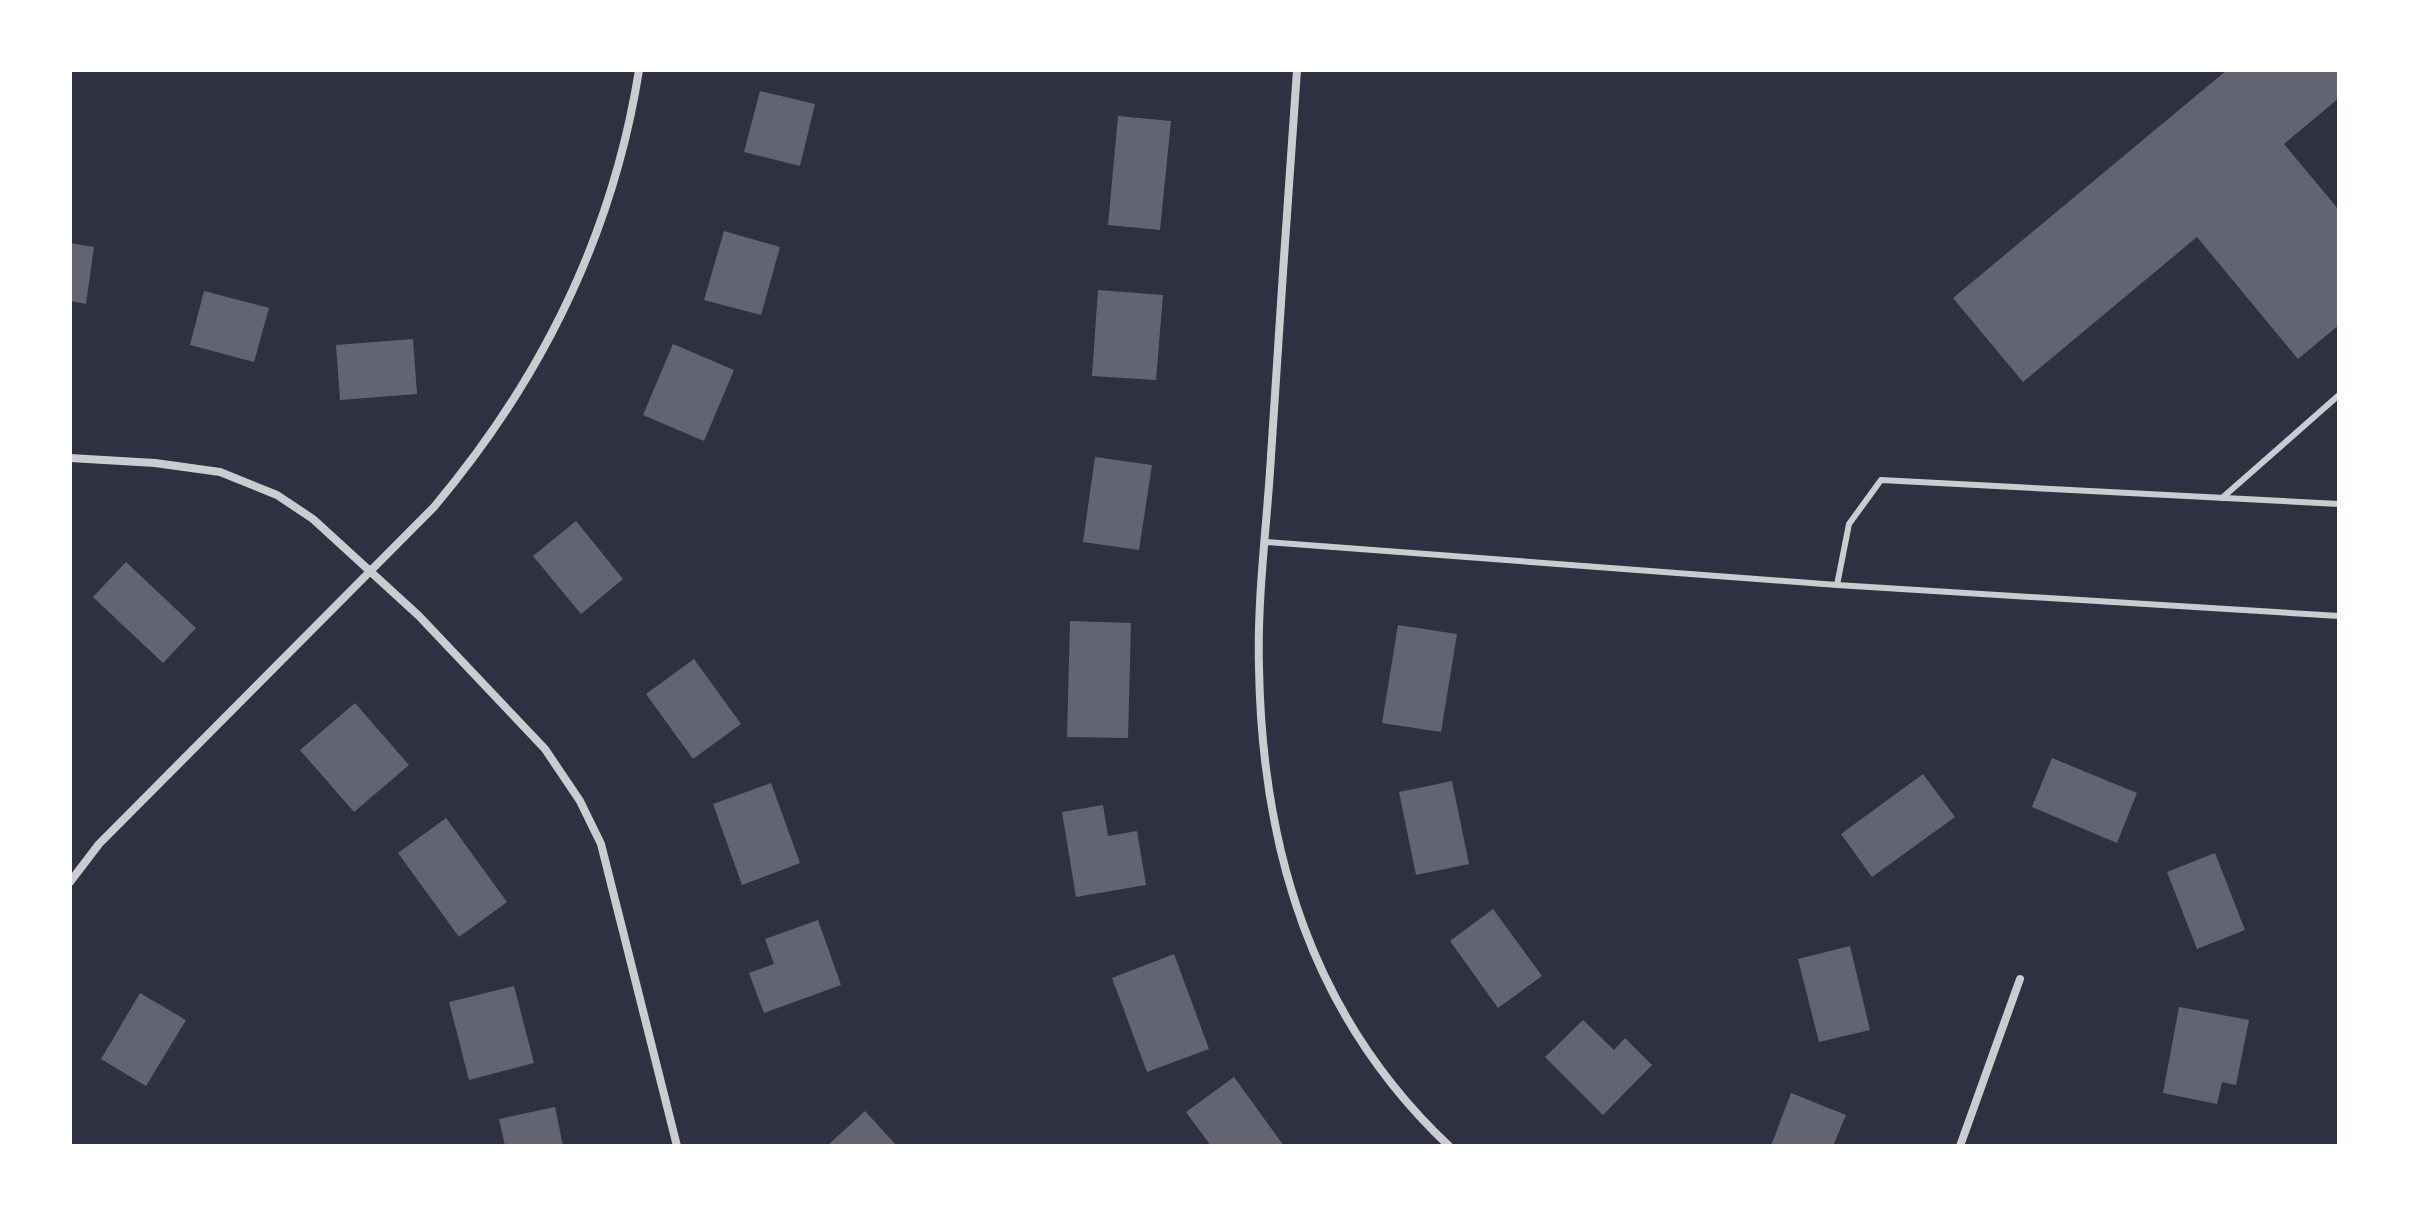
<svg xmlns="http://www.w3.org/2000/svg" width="2409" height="1216" font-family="'Source Sans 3',sans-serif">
<rect width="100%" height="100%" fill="#2d3142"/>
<g fill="#626471">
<path d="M2227 70H2339V98L2284 144 2339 210V325L2298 359 2197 237 2023 382 1953 298Z"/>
<path d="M760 91 815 104 800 166 744 152Z"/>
<path d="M1118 116 1171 121 1160 230 1108 225Z"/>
<path d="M724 231 780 247 761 315 704 300Z"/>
<path d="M70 243 94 247 86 304 70 301Z"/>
<path d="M1098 290 1163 295 1156 380 1092 376Z"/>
<path d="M204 291 269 308 254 362 190 345Z"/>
<path d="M413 339 417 394 340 400 336 345Z"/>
<path d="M673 344 734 370 704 441 643 415Z"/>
<path d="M1095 457 1152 465 1139 550 1083 542Z"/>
<path d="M576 521 623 579 581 614 533 556Z"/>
<path d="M126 562 196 628 163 663 93 597Z"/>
<path d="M1070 621 1131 623 1128 738 1067 737Z"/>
<path d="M1398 625 1457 634 1441 732 1382 723Z"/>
<path d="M694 659 741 724 693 759 646 694Z"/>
<path d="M355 703 409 765 354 812 300 750Z"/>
<path d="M2052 758 2137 793 2117 843 2032 807Z"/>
<path d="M1923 774 1955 817 1872 877 1841 834Z"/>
<path d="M1452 781 1469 864 1416 875 1399 792Z"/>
<path d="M771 783 800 863 742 885 713 804Z"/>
<path d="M1103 805 1108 836 1137 831 1146 885 1076 897 1062 812Z"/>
<path d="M446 818 507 902 459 937 398 853Z"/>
<path d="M2215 853 2245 930 2197 949 2167 872Z"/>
<path d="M1493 909 1542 976 1498 1008 1450 941Z"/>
<path d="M818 920 841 985 764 1013 749 973 774 964 765 939Z"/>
<path d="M1850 946 1870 1030 1819 1042 1798 959Z"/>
<path d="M1174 954 1209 1049 1147 1072 1112 978Z"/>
<path d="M514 986 534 1063 469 1080 449 1002Z"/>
<path d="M140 993 186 1020 146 1086 101 1059Z"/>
<path d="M2179 1007 2249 1020 2236 1085 2222 1082 2217 1104 2163 1093Z"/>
<path d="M1583 1020 1614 1050 1625 1038 1652 1065 1603 1115 1545 1057Z"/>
<path d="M1234 1077 1284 1146H1211L1186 1112Z"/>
<path d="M1791 1093 1846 1115 1833 1146H1771Z"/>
<path d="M555 1107 563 1146H505L499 1119Z"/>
<path d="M865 1111 897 1146H827Z"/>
</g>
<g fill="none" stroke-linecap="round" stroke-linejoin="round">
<g stroke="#caccd0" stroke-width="6">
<path d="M2222 498 2339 395"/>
<path d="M1266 542 1837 585 2339 616"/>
<path d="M1837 585 1849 524 1881 480 2339 504"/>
</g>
<g stroke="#caccd0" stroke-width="8">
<path d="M1297 70C1288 199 1279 327 1271 456 1267 525 1257 597 1259 667 1262 850 1312 1017 1449 1146"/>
<path d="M70 458 155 463 220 472 277 495 313 519 419 616 545 749 580 801 601 844 677 1146"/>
<path d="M70 882 99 844 434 507C541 380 613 234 639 70"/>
<path d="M1960 1146 2020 979"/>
</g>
</g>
<rect width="2409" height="1216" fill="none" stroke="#ffffff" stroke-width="144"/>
</svg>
